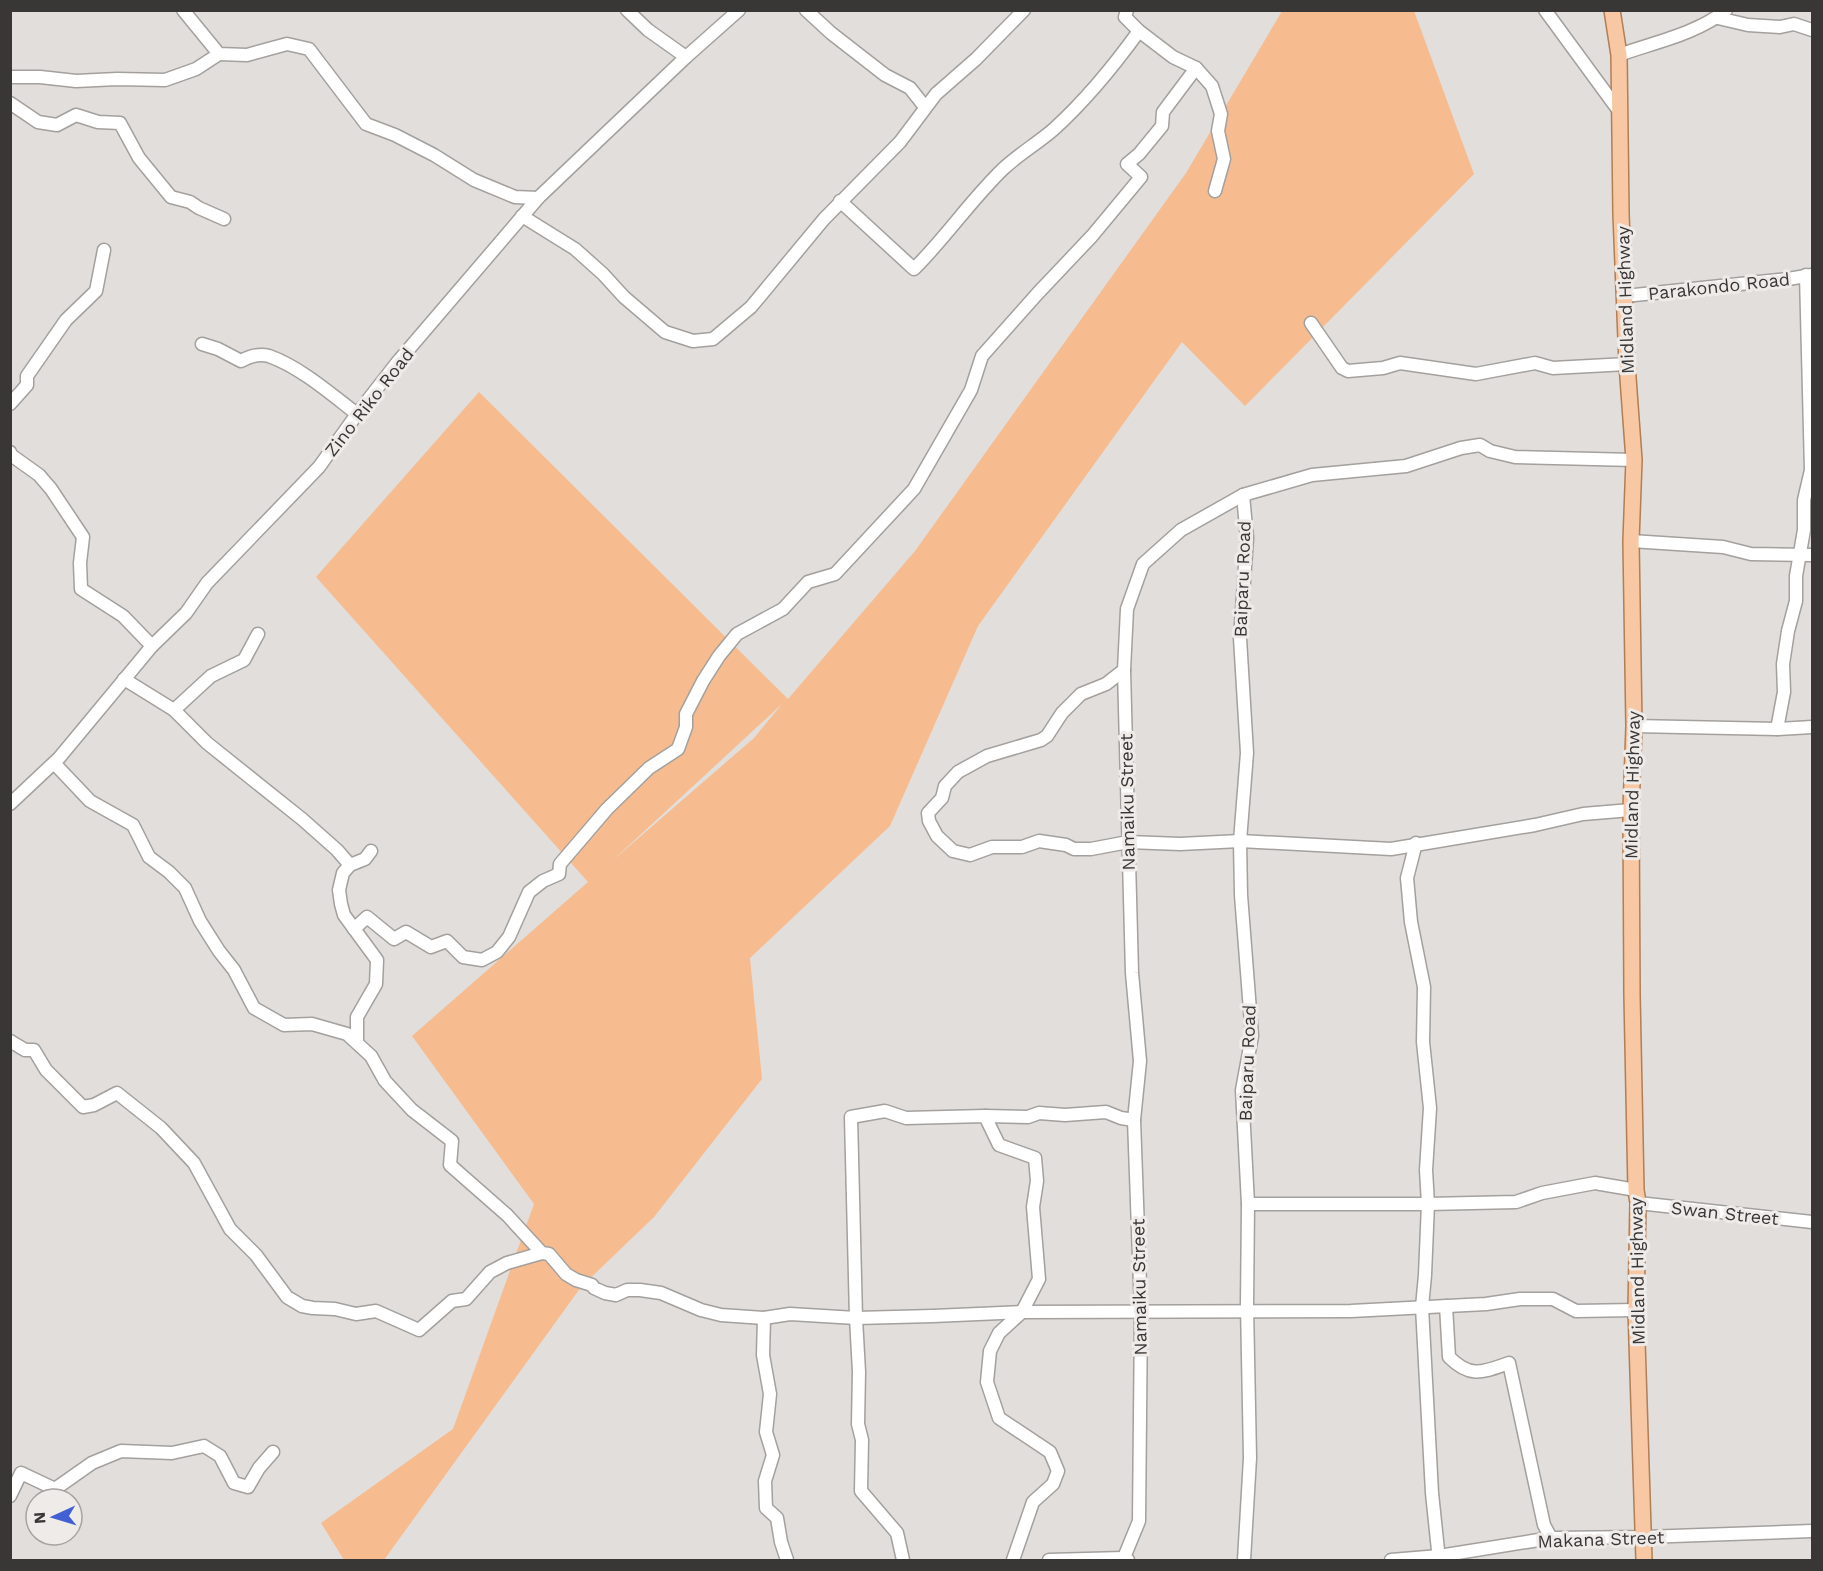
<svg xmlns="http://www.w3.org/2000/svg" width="1823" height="1571" font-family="'Work Sans',sans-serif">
<rect width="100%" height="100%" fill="#e2dedb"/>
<path fill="#f6bc90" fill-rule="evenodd" d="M1282 11H1414L1474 174 1245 406 1182 342 978 626 890 826 750 958 762 1079 654 1217 581 1287 384 1560H344L321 1523 453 1429 534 1204 412 1036 588 882 316 577 479 392 788 699 915 551 1186 173ZM782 704 754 738 612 861Z"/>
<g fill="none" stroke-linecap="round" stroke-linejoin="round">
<defs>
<g id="minor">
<path d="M183 10 219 54 247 55 287 44 309 49 366 124 395 135 434 155 474 180 515 197 538 198"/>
<path d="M627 10 648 30 686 57"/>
<path d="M806 10 831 33 885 75 910 88 925 107"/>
<path d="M1127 10 1125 17 1139 31 1173 57 1196 68 1212 86 1221 114 1218 131 1224 159 1215 191"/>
<path d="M1545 10 1619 111"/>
<path d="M1718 18 1748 25 1780 27 1794 24 1812 30"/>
<path d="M1619 55C1652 43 1699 33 1726 10"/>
<path d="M10 77H40L76 81 117 79 165 80 196 69 219 54"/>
<path d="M10 103 38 122 57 125 76 115 98 122 120 123 139 158 171 197 190 202 199 208 224 219"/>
<path d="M840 201 914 269C946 237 971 200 1003 169 1019 154 1038 143 1054 129 1087 99 1113 67 1139 31"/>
<path d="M522 216 575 249 603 274 624 297 665 332 693 341 713 339 751 307 824 219 900 142 936 94 976 59 1024 10"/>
<path d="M1625 296 1788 279 1812 275"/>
<path d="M1311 323 1342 368 1348 371 1383 368 1400 363 1476 374 1535 363 1553 368 1627 364"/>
<path d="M202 344 218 349 241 361C250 356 259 353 269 356 300 367 331 394 357 414"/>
<path d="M10 404 27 385V376L66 320 96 291 104 250"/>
<path d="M10 452 11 455 39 475 51 489 83 537 80 563 81 589 123 616 152 646"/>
<path d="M1243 495 1247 538 1240 638 1247 753 1240 841 1241 895 1252 1036 1242 1090 1248 1204 1247 1306 1250 1458 1244 1560"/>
<path d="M1631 541 1723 547 1751 554 1812 555"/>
<path d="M1124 670 1106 684 1081 694 1062 713 1047 736 1041 740 987 756 958 772 945 786 942 798 928 813 929 821 937 836 953 851 970 855 992 847H1022L1039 841 1066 845 1074 849H1091L1128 842 1180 844 1240 841 1391 849 1535 825 1583 814 1631 810"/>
<path d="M124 679 174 710 207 743 302 819 337 850 350 865 365 859 371 851"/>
<path d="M174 710 211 676 244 660 258 634"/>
<path d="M1634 726 1777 729 1812 727"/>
<path d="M1777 729 1784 692 1783 664 1788 631 1796 601V576L1804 530V500L1811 470 1806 275"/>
<path d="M54 763 90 801 133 825 149 857 169 872 185 888 200 921 219 951 234 970 254 1008 284 1025 312 1024 347 1034 371 1056 385 1081 412 1110 452 1141 450 1165 507 1215 542 1253 549 1254 566 1274 576 1280 592 1285 594 1288 605 1293 616 1295 627 1290H640L661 1293 701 1310 721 1315 764 1318 790 1314 856 1318 933 1316 1022 1312 1351 1311 1486 1304 1520 1299H1553L1576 1311 1636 1310"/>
<path d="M10 804 59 758 152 646 186 613 207 583 319 467 357 414 396 364 538 198 686 57 739 10"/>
<path d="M1416 843 1407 878 1411 922 1424 987 1423 1042 1430 1108 1426 1170 1428 1204 1425 1275 1422 1307 1432 1493 1439 1560"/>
<path d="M350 865 343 873 339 890 341 904 344 915 377 960 376 984 357 1017V1042"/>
<path d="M354 929 367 917 394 939 406 932 431 947 447 941 463 957 482 960 497 952 509 937 529 892 543 881 559 874 560 864 607 809 649 768 678 749 686 727V714L703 681 719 656 737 634 783 609 808 582 835 574 914 489 971 390 982 356 1038 293 1092 236 1141 177 1127 164 1139 154 1162 126 1163 112 1196 68"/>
<path d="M10 1041 25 1050H34L46 1070 83 1107 94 1105 117 1093 161 1128 194 1163 230 1229 256 1255 287 1297 302 1306 313 1308 335 1309 356 1314 376 1311 419 1330 452 1301 466 1299 490 1272 507 1263 542 1253"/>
<path d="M985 1116 1028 1117 1039 1113 1065 1115 1106 1112 1121 1118 1134 1120"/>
<path d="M1638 1203 1812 1222"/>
<path d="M1248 1204H1428L1516 1202 1542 1193 1595 1183 1636 1190"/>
<path d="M1446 1306 1449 1357C1471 1379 1483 1372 1509 1363L1544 1525 1551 1538"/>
<path d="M764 1318 763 1355 770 1394 766 1432 773 1455 765 1481 766 1508 777 1518 781 1542 787 1560"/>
<path d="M10 1496 21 1473 55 1489 92 1463 121 1451 172 1453 204 1446 220 1456 234 1483 248 1487 259 1468 273 1452"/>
<path d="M903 1560 897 1533 861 1491 862 1440 858 1424 859 1372 856 1318 851 1117 885 1111 906 1118 985 1116 999 1145 1035 1158 1037 1181 1033 1207 1039 1279 1022 1312 999 1333 990 1351 987 1382 999 1418 1050 1452 1058 1471 1053 1484 1033 1502 1013 1560"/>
<path d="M1049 1560 1123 1558 1128 1560"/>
<path d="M1123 1560 1139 1521 1141 1312 1134 1120 1140 1061 1132 973 1124 670 1127 609 1143 564 1181 530 1243 495 1312 475 1406 466 1461 448 1480 445 1490 451 1515 457 1634 460"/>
<path d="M1391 1560 1439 1556 1551 1538 1644 1537 1812 1531"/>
</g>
<path id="major" d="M1612 10 1619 55 1621 214 1627 364 1634 460 1631 541 1634 726 1631 810 1632 995 1636 1190 1638 1203 1636 1310 1644 1560"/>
</defs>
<use href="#minor" stroke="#a3a09d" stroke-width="15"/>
<use href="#major" stroke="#b17e55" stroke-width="18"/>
<use href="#minor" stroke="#fff" stroke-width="12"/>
<use href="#major" stroke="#f7c8a3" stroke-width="15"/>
</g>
<g text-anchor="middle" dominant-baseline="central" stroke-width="6" stroke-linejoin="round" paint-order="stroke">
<g font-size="18" fill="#393736" stroke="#efebe8">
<text transform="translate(1719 286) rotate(-6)">Parakondo Road</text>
<text transform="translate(1625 300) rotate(-92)">Midland Highway</text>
<text transform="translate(369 402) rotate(-52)">Zino Riko Road</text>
<text transform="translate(1242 579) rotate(-88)">Baiparu Road</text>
<text transform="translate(1632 785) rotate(-89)">Midland Highway</text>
<text transform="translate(1127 802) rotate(-91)">Namaiku Street</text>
<text transform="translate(1247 1063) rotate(-88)">Baiparu Road</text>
<text transform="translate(1725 1213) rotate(6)">Swan Street</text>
<text transform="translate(1637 1271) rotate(-91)">Midland Highway</text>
<text transform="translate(1139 1287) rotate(-91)">Namaiku Street</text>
<text transform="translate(1601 1539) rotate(-2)">Makana Street</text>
</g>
</g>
<rect width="1823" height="1571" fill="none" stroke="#393736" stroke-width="24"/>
<g transform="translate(54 1517) rotate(266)"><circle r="28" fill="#efebe8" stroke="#a6a3a1" stroke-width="1.5"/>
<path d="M0-4.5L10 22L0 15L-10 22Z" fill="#4260d3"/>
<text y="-9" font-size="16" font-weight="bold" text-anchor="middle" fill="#393736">N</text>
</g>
</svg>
